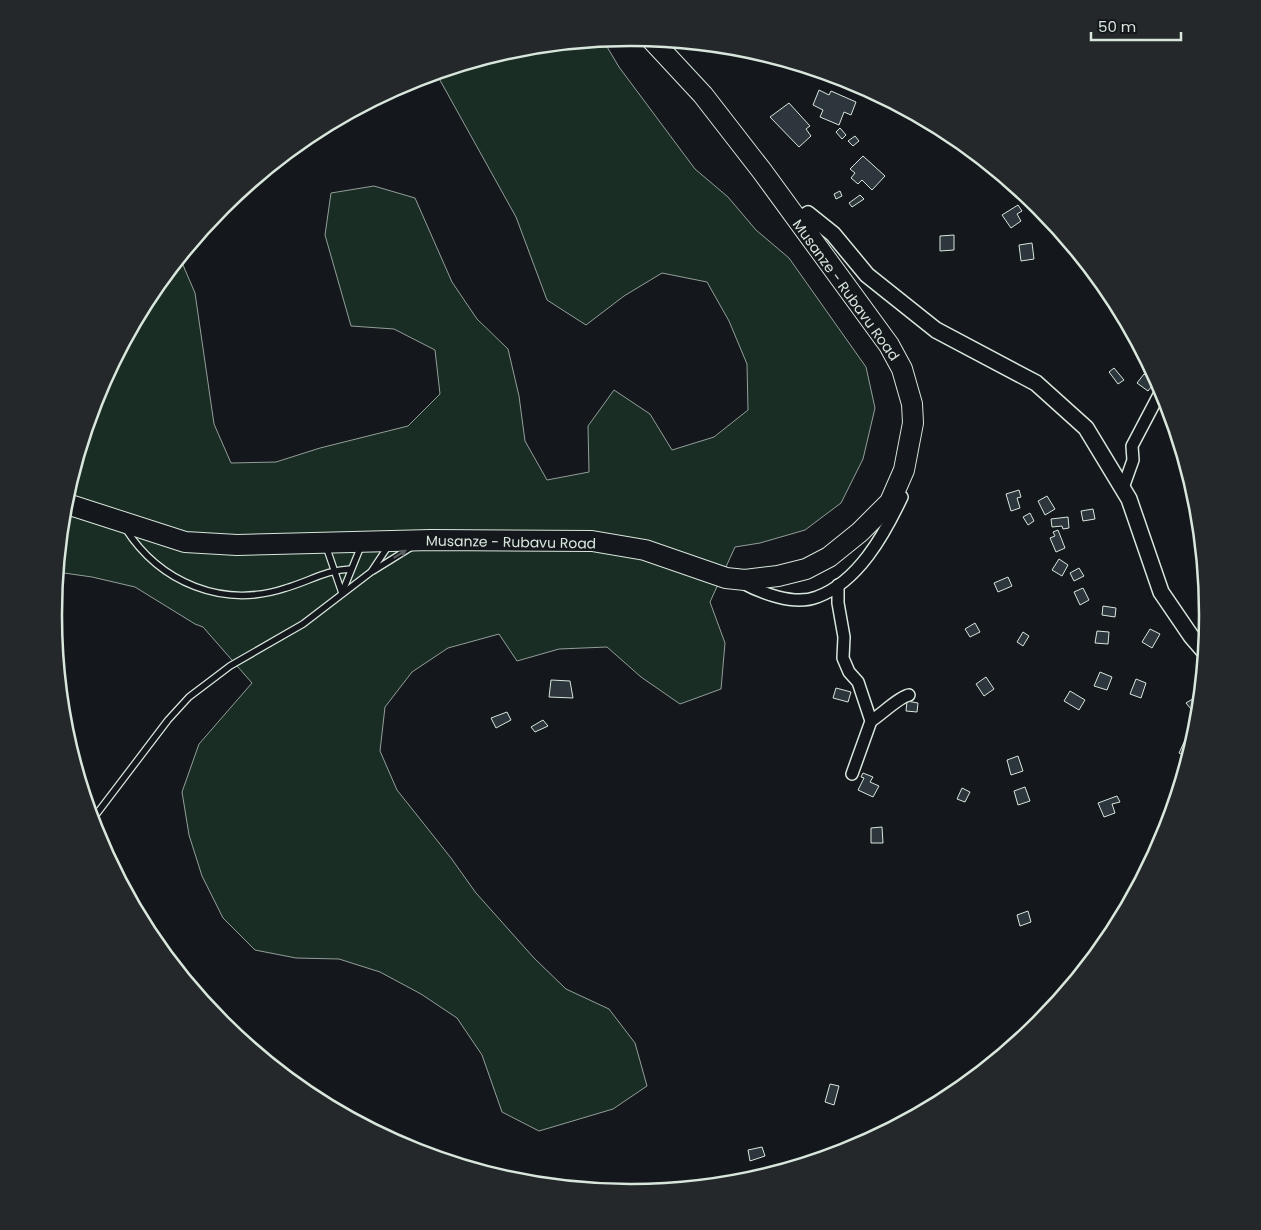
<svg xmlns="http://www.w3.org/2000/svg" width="1261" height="1230" font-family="Poppins,sans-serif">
<rect width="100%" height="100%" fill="#14181c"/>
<path fill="#1a2d24" stroke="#939e99" d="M603 40 619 67 695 169 728 197 756 230 789 258 866 367 875 408 863 459 841 503 805 530 760 543 735 547 710 602 725 643 721 689 680 704 641 677 607 647 559 649 517 661 499 634 448 648 412 672 385 707 380 751 397 790 451 858 476 893 534 958 566 989 609 1009 635 1043 647 1086 613 1109 539 1131 502 1112 482 1055 457 1018 421 994 380 972 339 959 296 958 255 950 223 918 202 876 189 835 182 792 199 744 252 683 203 627 195 624 135 587 92 577 57 572 64 502 97 394 150 294 180 258 195 293 214 424 231 463 276 462 320 448 408 426 440 394 435 350 394 329 351 326 325 235 331 193 374 186 415 198 452 282 477 319 508 349 519 396 525 441 547 480 589 472 588 426 614 390 650 414 672 450 714 437 748 410 747 364 729 321 707 282 662 273 624 296 586 325 547 300 516 217 436 73 518 49Z"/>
<g fill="#2c363c" stroke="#d8e6dc">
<path d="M819 90 829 95 831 91 856 102 851 115 844 112 839 125 820 117 823 110 813 105Z"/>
<path d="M789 103 810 126 806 129 811 136 799 147 770 117Z"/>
<path d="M840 128 846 135 842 139 836 132Z"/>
<path d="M855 136 859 141 853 146 848 141Z"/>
<path d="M863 156 885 176 872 190 862 180 858 184 851 178 855 173 850 169Z"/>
<path d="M840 191 842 196 836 199 834 194Z"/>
<path d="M860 195 864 199 852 207 849 203Z"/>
<path d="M1018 205 1022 211 1017 214 1021 221 1011 228 1002 215Z"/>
<path d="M954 235V250L940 251V236Z"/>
<path d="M1032 243 1034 259 1021 261 1019 245Z"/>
<path d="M1114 368 1124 380 1118 384 1109 372Z"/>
<path d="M1144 374 1155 382 1148 391 1137 383Z"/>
<path d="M1019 490 1021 497 1017 498 1020 508 1011 511 1006 494Z"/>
<path d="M1047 496 1055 509 1045 515 1038 501Z"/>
<path d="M1093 509 1095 519 1083 521 1081 511Z"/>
<path d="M1030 513 1034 521 1028 525 1023 517Z"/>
<path d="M1068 517 1069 528 1063 529 1062 526 1052 527 1051 519Z"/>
<path d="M1058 530 1065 548 1056 552 1050 538 1055 536 1053 532Z"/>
<path d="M1059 559 1068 565 1062 576 1052 570Z"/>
<path d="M1079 568 1084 576 1074 581 1070 573Z"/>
<path d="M1008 577 1012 586 998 592 994 583Z"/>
<path d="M1083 588 1089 600 1080 605 1074 592Z"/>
<path d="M1103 606 1116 608 1115 617 1102 615Z"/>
<path d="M975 623 980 632 970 637 965 629Z"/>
<path d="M1150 629 1160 634 1152 648 1142 642Z"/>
<path d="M1097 631 1109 632 1108 644 1095 643Z"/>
<path d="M1023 632 1029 636 1023 646 1017 642Z"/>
<path d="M1100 672 1112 677 1107 690 1094 686Z"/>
<path d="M986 677 994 689 984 696 976 684Z"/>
<path d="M1136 679 1146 683 1141 698 1130 694Z"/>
<path d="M551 680 570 681 573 698 549 697Z"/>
<path d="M836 688 851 692 848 702 833 698Z"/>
<path d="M1070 691 1085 700 1079 710 1064 701Z"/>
<path d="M1196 697 1199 703 1196 715 1186 703Z"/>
<path d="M907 701 918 703 917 712 906 711Z"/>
<path d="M507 712 511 720 496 728 491 718Z"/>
<path d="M543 720 548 726 535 732 531 727Z"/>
<path d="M1185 740 1192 743 1188 757 1179 753Z"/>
<path d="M1018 756 1023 771 1011 775 1007 760Z"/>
<path d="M863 773 873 777 870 782 879 786 873 797 858 790 864 778 861 777Z"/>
<path d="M1025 787 1030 801 1018 805 1014 791Z"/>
<path d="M962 788 970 792 965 802 957 799Z"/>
<path d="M1117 796 1120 802 1112 804 1115 813 1104 817 1098 803Z"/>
<path d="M882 827 883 843H871V828Z"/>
<path d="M1028 911 1031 922 1020 926 1017 915Z"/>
<path d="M830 1084 839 1086 834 1105 825 1102Z"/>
<path d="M762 1147 765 1156 750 1161 748 1150Z"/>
</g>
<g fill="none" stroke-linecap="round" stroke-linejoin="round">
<defs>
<g id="lane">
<path d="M125 528C160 583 223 609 286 588 310 581 326 570 351 569"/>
<path d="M326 546 342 593"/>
<path d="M373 571 410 548"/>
<path d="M342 593 361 546"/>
<path d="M92 820 168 720 189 697 230 666 303 624 371 572 389 545"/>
</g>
<g id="street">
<path d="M1123 488 1133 460 1132 446 1162 389"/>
<path d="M741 582C761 593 794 606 817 597 858 582 884 535 902 497"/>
<path d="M838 585V603L844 637 843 658 849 672 858 682 871 721 852 774"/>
<path d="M871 721C882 714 899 697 909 695"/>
</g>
<path id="secondary" d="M797 221 808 214 833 234 867 275 936 330 1036 383 1086 428 1129 499 1161 592 1191 636 1204 651"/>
<path id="highway" d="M64 503 185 542 237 545 431 540 592 541 645 550 726 578 745 580 778 576 806 569 829 557 860 532 890 502 904 470 913 423 912 404 902 369 889 345 762 171 703 95 651 39"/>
</defs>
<use href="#lane" stroke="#d8e6dc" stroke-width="8"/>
<use href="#street" stroke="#d8e6dc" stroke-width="14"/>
<use href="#secondary" stroke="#d8e6dc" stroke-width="18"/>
<use href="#highway" stroke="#d8e6dc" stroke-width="22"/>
<use href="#lane" stroke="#14181c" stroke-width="5.5"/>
<use href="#street" stroke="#14181c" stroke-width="11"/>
<use href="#secondary" stroke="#14181c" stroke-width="15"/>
<use href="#highway" stroke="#14181c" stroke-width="20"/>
</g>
<defs><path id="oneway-solid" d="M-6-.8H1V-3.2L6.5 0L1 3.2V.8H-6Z" transform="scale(1.25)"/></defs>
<use fill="#59605f" href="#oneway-solid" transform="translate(400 554) rotate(-31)"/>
<g text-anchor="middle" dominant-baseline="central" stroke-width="4" stroke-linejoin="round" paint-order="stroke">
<g font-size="14" fill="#d8e6dc" stroke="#14181c">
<text transform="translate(846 290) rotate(54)">Musanze - Rubavu Road</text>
<text transform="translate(511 542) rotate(1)">Musanze - Rubavu Road</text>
</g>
</g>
<path d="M0 0H1261V1230H0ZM630 46H631A568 568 0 0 1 1199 614V616A568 568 0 0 1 631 1184H630A568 568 0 0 1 62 616V614A568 568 0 0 1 630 46Z" fill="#24282b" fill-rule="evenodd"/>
<path fill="none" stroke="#d8e6dc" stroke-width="2.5" d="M630 46H631A568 568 0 0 1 1199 614V616A568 568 0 0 1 631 1184H630A568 568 0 0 1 62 616V614A568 568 0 0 1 630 46Z"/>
<path d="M1091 32v8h90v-8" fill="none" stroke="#d8e6dc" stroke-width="2.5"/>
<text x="1098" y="32" font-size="15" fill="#d8e6dc" stroke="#14181c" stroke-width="4" paint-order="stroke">50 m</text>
</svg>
